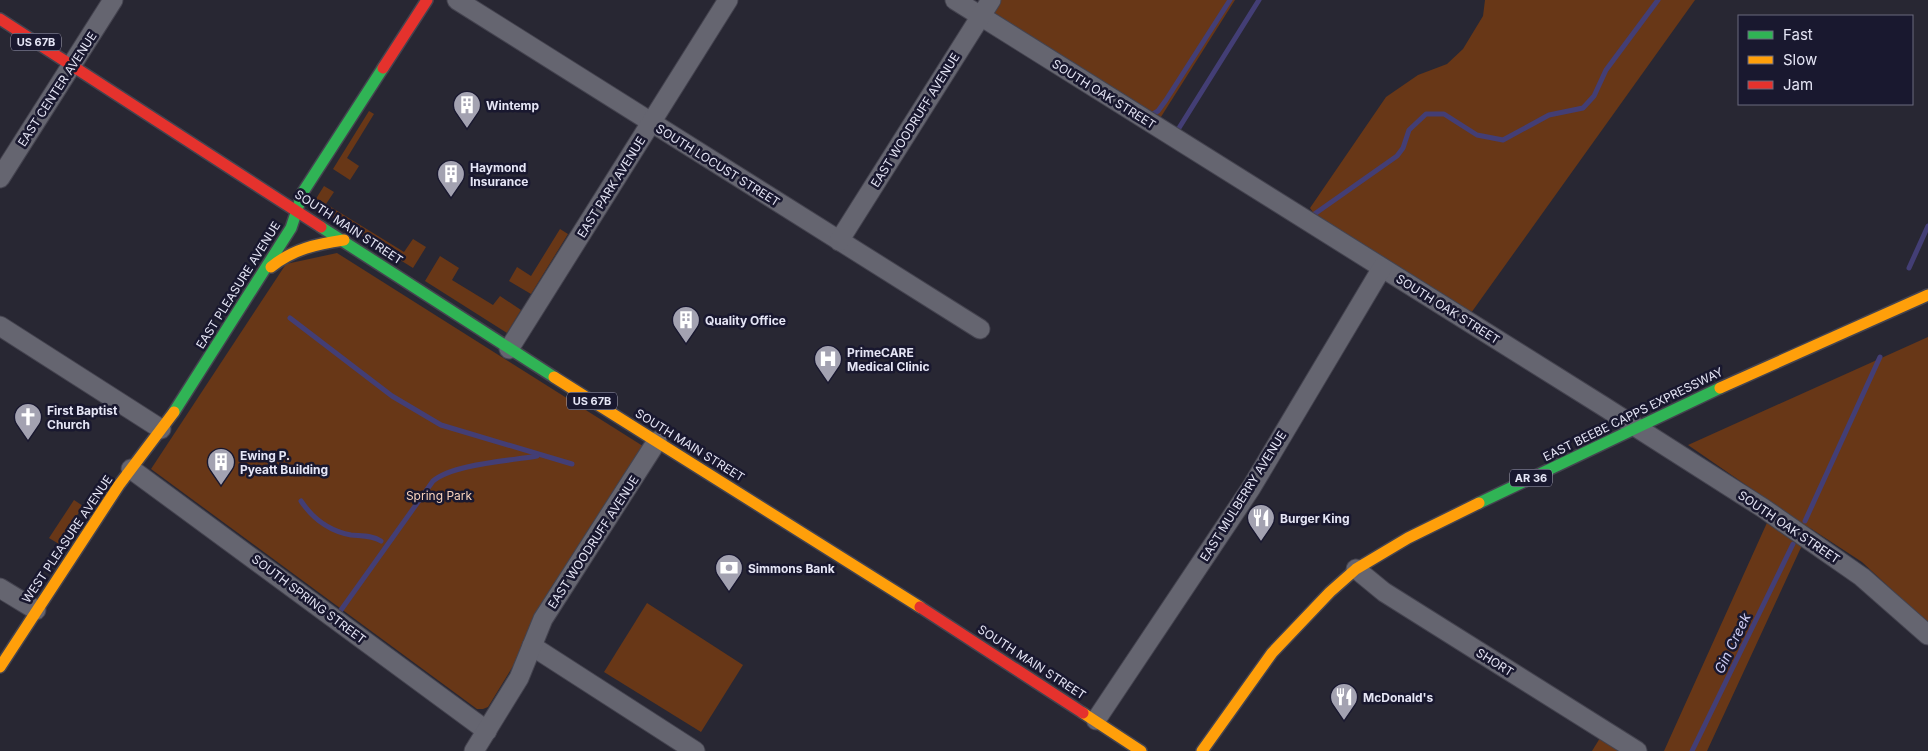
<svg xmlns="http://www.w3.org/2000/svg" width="1928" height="751" font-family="Inter,sans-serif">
<rect width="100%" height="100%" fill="#282733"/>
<g fill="#683717">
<path d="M1000 0H1235L1159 120 993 12Z"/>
<path d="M1485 0H1695L1471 313 1319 221 1310 208 1386 97 1418 75 1447 64 1463 49 1483 16Z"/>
<path d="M369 111 374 114 347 158 359 166 350 180 333 169Z"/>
<path d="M324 186 334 192 326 204 404 252 413 239 426 247 413 268 312 205Z"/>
<path d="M560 229 568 234 531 294 509 281 517 267 531 276Z"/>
<path d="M337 253 646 448 488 707 483 709H477L151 469 286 264Z"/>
<path d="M440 256 459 268 452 280 493 305 500 296 521 310 507 333 425 281Z"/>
<path d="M1928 337V623L1862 562 1810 528 1707 751H1664L1775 505 1688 445Z"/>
<path d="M74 500 83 506 59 544 49 538Z"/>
<path d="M647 603 743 665 701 732 604 672Z"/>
<path d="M1600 738 1620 751H1592Z"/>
</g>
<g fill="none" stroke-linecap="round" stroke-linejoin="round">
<g stroke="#433e75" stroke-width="5">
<path d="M1151 115 1158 111 1166 100 1230 0"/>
<path d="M1179 128 1259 0"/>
<path d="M1313 215 1397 156 1403 148 1409 130 1426 114H1444L1477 135 1503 140 1549 115 1583 108 1594 96 1606 70 1658 0"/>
<path d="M1909 268 1928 226"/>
<path d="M290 318 392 396 441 425 572 464"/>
<path d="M301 501C313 519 329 531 351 535 361 536 372 535 381 541"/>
<path d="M1805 521 1880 357"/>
<path d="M341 610 433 481C453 464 509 461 537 456"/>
<path d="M1692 751 1793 544"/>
</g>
<defs>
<g id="street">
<path d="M457 0 980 329"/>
<path d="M955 0 1603 406 1763 508 1862 577 1928 635"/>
<path d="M0 178 113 0"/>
<path d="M839 241 991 0"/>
<path d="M0 326 161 429"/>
<path d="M509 349 728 0"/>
<path d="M131 469 487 731"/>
<path d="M1356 569 1384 592 1637 751"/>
<path d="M0 588 36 610"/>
<path d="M532 646 695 751"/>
<path d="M1096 720 1251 488 1382 268"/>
<path d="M474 751 519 678 543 619 657 441"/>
</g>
<g id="fast">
<path d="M321 227 554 377"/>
<path d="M174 412 291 228 303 192 383 68"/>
<path d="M1479 503 1720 388"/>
</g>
<g id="slow">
<path d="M271 267C293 249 317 244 344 240"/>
<path d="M554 377 920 607"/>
<path d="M1720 388 1928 295"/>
<path d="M0 667 119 485 174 412"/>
<path d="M1083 713 1141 751"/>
<path d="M1202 751 1272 653 1330 592 1356 569 1408 538 1479 503"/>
</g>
<g id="jam">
<path d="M0 19 321 227"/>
<path d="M383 68 427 0"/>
<path d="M920 607 1083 713"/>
</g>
</defs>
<use href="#street" stroke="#44434f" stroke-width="21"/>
<use href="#fast" stroke="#44434f" stroke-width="14"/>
<use href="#slow" stroke="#44434f" stroke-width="14"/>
<use href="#jam" stroke="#44434f" stroke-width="14"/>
<use href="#street" stroke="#656570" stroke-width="19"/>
<use href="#fast" stroke="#30b455" stroke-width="11"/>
<use href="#slow" stroke="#ff9f0a" stroke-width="11"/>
<use href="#jam" stroke="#e5322d" stroke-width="11"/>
</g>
<defs>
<symbol id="building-pin" viewBox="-11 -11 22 30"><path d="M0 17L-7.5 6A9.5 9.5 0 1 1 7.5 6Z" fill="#a3a2b1" stroke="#19182f"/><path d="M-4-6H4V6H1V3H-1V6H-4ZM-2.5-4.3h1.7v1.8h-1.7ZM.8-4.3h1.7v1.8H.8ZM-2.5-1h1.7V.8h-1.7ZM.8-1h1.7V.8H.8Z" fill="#fff"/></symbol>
<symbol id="hospital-pin" viewBox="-11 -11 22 30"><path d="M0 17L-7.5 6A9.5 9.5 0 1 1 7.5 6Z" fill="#a3a2b1" stroke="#19182f"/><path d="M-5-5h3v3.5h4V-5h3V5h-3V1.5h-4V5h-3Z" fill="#fff"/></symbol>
<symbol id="church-pin" viewBox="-11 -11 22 30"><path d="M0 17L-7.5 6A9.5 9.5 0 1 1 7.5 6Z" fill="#a3a2b1" stroke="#19182f"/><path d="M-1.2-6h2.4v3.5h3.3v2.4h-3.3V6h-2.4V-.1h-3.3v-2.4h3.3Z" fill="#fff"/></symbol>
<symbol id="restaurant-pin" viewBox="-11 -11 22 30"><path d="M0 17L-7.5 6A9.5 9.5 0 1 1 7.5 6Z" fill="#a3a2b1" stroke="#19182f"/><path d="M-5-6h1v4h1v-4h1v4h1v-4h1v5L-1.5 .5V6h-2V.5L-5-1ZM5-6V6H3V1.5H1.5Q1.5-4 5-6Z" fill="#fff"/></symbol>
<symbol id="bank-pin" viewBox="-11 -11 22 30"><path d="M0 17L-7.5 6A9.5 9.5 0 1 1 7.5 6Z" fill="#a3a2b1" stroke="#19182f"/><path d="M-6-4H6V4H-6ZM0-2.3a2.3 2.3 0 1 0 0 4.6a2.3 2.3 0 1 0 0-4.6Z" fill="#fff"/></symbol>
</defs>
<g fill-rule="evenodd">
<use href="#building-pin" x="451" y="89" width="32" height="43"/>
<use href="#building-pin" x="435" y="158" width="32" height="43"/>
<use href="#building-pin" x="670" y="304" width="32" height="43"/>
<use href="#hospital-pin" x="812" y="343" width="32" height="43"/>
<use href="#church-pin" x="12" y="401" width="32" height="43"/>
<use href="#building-pin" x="205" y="446" width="32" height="43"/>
<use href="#restaurant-pin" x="1245" y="502" width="32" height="43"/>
<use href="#bank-pin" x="713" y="552" width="32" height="43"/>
<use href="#restaurant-pin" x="1328" y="681" width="32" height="43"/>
</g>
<g text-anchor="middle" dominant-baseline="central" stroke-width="5" stroke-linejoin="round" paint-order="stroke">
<g fill="#19182f" stroke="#a8a8ba" stroke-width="1">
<rect x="11" y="33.5" width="50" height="17" rx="4"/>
<rect x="567" y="392.5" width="50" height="17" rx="4"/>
<rect x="1510" y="469.5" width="42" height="17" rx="4"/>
</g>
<g font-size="11" font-weight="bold" fill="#e5e5f5">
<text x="36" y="42">US 67B</text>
<text x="592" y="401">US 67B</text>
<text x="1531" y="478">AR 36</text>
</g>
<g font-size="12" fill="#e5e5f5" stroke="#19182f">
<text transform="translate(57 89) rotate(-57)">EAST CENTER AVENUE</text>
<text transform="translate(1104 94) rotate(32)">SOUTH OAK STREET</text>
<text transform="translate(915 120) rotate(-58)">EAST WOODRUFF AVENUE</text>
<text transform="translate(718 165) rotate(32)">SOUTH LOCUST STREET</text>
<text transform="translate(611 187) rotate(-58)">EAST PARK AVENUE</text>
<text transform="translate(349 227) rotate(33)">SOUTH MAIN STREET</text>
<text transform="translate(238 285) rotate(-58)">EAST PLEASURE AVENUE</text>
<text transform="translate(1448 309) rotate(32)">SOUTH OAK STREET</text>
<text transform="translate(1633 414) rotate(-26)">EAST BEEBE CAPPS EXPRESSWAY</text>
<text transform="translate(690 445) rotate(32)">SOUTH MAIN STREET</text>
<text transform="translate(1243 496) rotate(-58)">EAST MULBERRY AVENUE</text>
<text transform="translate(1789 527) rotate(34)">SOUTH OAK STREET</text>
<text transform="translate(67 539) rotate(-56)">WEST PLEASURE AVENUE</text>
<text transform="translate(593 542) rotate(-57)">EAST WOODRUFF AVENUE</text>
<text transform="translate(309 599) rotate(37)">SOUTH SPRING STREET</text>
<text transform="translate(1032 662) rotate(33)">SOUTH MAIN STREET</text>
<text transform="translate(1495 662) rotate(32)">SHORT</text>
</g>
<g font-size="12" font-weight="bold" fill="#e5e5f5" stroke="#19182f" text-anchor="start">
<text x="486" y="105">Wintemp</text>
<text x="470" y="167">Haymond<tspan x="470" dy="14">Insurance</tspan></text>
<text x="705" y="320">Quality Office</text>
<text x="847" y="352">PrimeCARE<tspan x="847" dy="14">Medical Clinic</tspan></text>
<text x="47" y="410">First Baptist<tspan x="47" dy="14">Church</tspan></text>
<text x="240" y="455">Ewing P.<tspan x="240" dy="14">Pyeatt Building</tspan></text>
<text x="1280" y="518">Burger King</text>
<text x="748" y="568">Simmons Bank</text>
<text x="1363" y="697">McDonald's</text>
</g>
<g font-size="12" fill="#f8d3bd" stroke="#19182f">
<text x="439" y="495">Spring Park</text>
</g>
<g font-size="14" font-style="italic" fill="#cccbf1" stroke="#19182f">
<text transform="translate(1732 643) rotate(-64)">Gin Creek</text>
</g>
</g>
<rect x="1738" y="15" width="175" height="90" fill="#19182f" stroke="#6b6a7e"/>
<rect x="1748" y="31" width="25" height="8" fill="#30b455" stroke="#6b6a7e"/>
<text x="1783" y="40" font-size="15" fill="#e5e5f5">Fast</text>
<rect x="1748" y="56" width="25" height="8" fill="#ff9f0a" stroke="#6b6a7e"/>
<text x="1783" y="65" font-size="15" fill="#e5e5f5">Slow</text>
<rect x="1748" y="81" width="25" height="8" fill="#e5322d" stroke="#6b6a7e"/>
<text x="1783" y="90" font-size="15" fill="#e5e5f5">Jam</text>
</svg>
